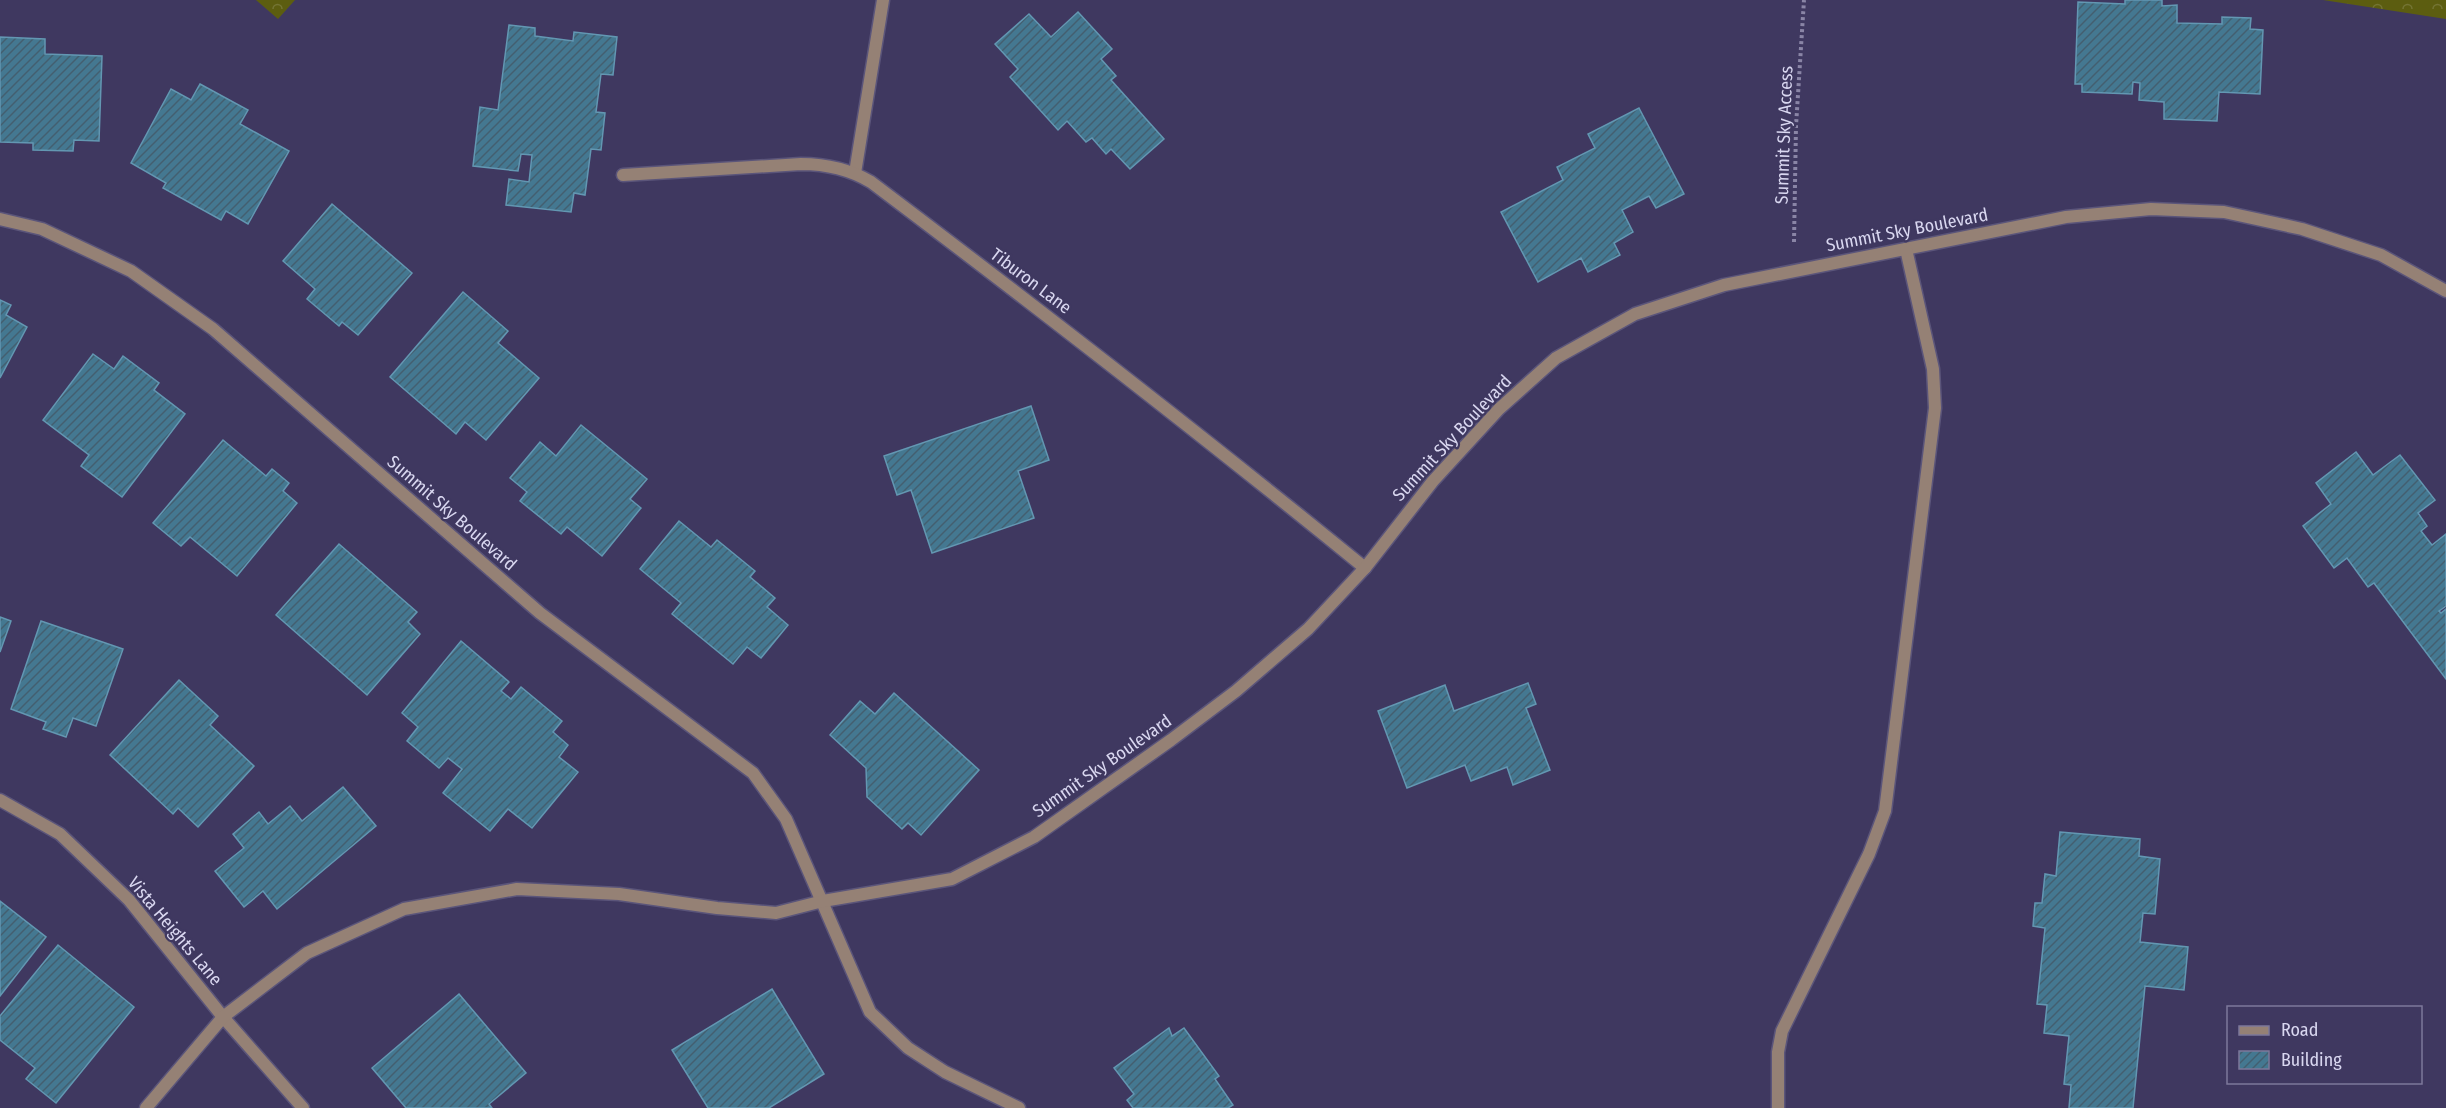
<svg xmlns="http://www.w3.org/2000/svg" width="2446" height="1108" font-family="'Fira Sans Condensed',sans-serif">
<defs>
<pattern id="park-crowns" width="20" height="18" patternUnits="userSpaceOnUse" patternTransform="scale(1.5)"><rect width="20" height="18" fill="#5c5d10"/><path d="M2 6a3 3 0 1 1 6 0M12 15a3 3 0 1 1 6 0" fill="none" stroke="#737433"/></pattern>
<pattern id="building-hatch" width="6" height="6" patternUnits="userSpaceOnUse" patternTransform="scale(1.5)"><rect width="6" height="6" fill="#447891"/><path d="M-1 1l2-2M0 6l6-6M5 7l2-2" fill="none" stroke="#435f70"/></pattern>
</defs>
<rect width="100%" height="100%" fill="#3f3860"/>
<g fill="url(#park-crowns)">
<path d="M256 0H295L278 19Z"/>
<path d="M2323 0H2446V19Z"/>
</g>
<g fill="url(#building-hatch)" stroke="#6397b2" stroke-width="1.5">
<path d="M2125 0H2162V6L2177 5V23L2222 24V17L2251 18 2250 29 2263 30 2260 94 2219 92 2217 121 2164 119V102L2139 100 2140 83 2133 82 2132 94 2082 92V84H2075L2078 2 2125 4Z"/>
<path d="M1078 12 1112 49 1101 59 1116 76 1111 80 1164 139 1130 169 1111 149 1106 154 1092 138 1086 142 1067 121 1058 130 1010 77 1018 69 995 44 1029 14 1051 37Z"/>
<path d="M509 25 535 28V36L573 41 574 32 617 37 613 75 601 74 596 112 605 113 601 150 591 149 585 195 574 193 571 212 506 205 509 179 529 182 532 155 521 154 518 171 473 166 480 107 498 110Z"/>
<path d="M0 37 45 39V54L102 56 99 141 74 140 73 151 33 150V143L0 142Z"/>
<path d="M200 84 248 110 240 124 289 151 248 224 226 211 221 220 163 188 166 183 131 163 171 89 191 100Z"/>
<path d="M1639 108 1684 194 1656 208 1649 196 1622 210 1633 232 1614 243 1620 255 1588 272 1581 258 1538 282 1501 212 1563 180 1557 167 1595 148 1588 134Z"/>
<path d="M332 204 412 273 358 335 342 322 339 326 307 299 315 289 283 261Z"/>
<path d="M463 292 508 331 498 343 539 378 486 440 465 422 456 434 390 377Z"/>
<path d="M0 300 11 305 6 315 27 327 0 378Z"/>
<path d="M93 354 114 369 123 356 159 383 154 390 185 414 122 497 81 466 89 455 43 420Z"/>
<path d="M1031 406 1049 460 1018 471 1034 518 932 553 911 490 897 495 884 456Z"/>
<path d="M581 425 647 479 630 499 641 508 602 556 567 527 561 534 520 501 527 492 510 478 540 442 556 456Z"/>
<path d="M223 440 266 476 272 469 289 483 283 491 297 503 237 576 190 537 181 546 153 523Z"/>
<path d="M2356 452 2373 475 2400 455 2435 500 2418 513 2427 526 2421 531 2432 545 2446 534V606L2439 611 2441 613 2446 609V679L2374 583 2368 587 2347 558 2334 568 2303 526 2331 504 2316 483Z"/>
<path d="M679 521 711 547 717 540 755 571 750 577 775 598 767 607 788 625 761 658 747 647 733 664 672 614 681 603 640 569Z"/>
<path d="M339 544 417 612 408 622 420 634 367 695 276 615Z"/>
<path d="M0 617 11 621 0 652Z"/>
<path d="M41 621 123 649 96 726 73 718 66 737 43 729 46 722 11 709Z"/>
<path d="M461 641 509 682 501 691 511 699 521 687 562 721 553 732 568 745 559 757 578 772 532 828 508 809 490 831 443 793 462 769 448 758 439 768 407 741 418 727 402 713Z"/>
<path d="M179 680 218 716 210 725 254 766 198 827 178 808 173 814 110 755Z"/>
<path d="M1528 683 1536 704 1526 708 1550 770 1513 785 1507 767 1471 781 1465 765 1407 788 1378 711 1445 685 1454 711Z"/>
<path d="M894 693 979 770 921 835 908 823 902 829 867 797 866 768 830 735 860 701 875 714Z"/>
<path d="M343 787 376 826 277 909 263 891 244 907 215 871 244 848 233 834 259 812 268 824 290 806 302 821Z"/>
<path d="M2060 832 2140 839 2139 856 2160 859 2155 914 2143 913 2140 942 2188 947 2184 990 2145 986 2133 1108H2069L2071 1085 2064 1084 2069 1036 2044 1033 2047 1005 2037 1004 2045 928 2033 926 2035 903H2042L2045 874 2056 876Z"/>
<path d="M0 901 46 937 0 996Z"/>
<path d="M58 945 134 1007 56 1103 26 1079 35 1068 0 1040V1016Z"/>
<path d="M772 989 824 1074 769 1108H708L672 1050Z"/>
<path d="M459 994 526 1073 489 1104 492 1108H406L372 1068Z"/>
<path d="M1169 1028 1172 1036 1184 1028 1219 1076 1215 1079 1233 1105 1228 1108H1133L1127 1100 1134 1094 1114 1068Z"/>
</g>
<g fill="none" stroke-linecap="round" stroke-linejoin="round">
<defs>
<g id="minor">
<path d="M855 173 883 0"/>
<path d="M623 175 801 164C827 164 849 169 871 182 1038 308 1203 436 1365 568"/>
<path d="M0 219 42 229 131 271 213 329 540 613 753 773 786 819 870 1012 908 1048 945 1072 1019 1108"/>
<path d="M0 800 60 834 129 900 223 1017 303 1108"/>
<path d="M146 1108 223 1017 307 953 404 909 517 889 619 894 717 908 776 913 823 901 952 879 1034 837 1171 740 1236 691 1308 629 1365 568 1433 481 1499 409 1556 358 1635 314 1724 285 2066 217 2151 209 2224 212 2302 229 2381 255 2446 291"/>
<path d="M1778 1108V1052L1782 1031 1869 854 1885 811 1935 408 1933 369 1906 249"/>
</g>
</defs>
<use href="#minor" stroke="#5b557a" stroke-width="15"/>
<path stroke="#8a85a6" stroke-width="4" stroke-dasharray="3 3" stroke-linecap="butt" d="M1794 242 1796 126 1804 0"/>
<use href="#minor" stroke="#958175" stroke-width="12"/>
</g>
<g text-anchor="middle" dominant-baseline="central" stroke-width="4.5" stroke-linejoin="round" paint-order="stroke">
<g font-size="18" fill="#d9d7f0" stroke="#3f3860">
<text transform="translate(1784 135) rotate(-88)">Summit Sky Access</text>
<text transform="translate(1907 230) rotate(-11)">Summit Sky Boulevard</text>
<text transform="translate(1031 281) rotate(37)">Tiburon Lane</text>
<text transform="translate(1452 438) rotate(-47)">Summit Sky Boulevard</text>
<text transform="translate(452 513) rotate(41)">Summit Sky Boulevard</text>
<text transform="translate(1102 766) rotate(-35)">Summit Sky Boulevard</text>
<text transform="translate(175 931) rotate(50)">Vista Heights Lane</text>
</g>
</g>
<rect x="2227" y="1006" width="195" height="78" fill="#3f3860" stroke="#7d789a" stroke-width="1.5"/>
<rect x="2239" y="1026" width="30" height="9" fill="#958175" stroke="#7d789a" stroke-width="1.5"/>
<text x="2281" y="1036" font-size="18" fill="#d9d7f0">Road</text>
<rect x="2239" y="1051" width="30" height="18" fill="url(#building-hatch)" stroke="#7d789a" stroke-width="1.5"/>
<text x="2281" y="1066" font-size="18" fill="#d9d7f0">Building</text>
</svg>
